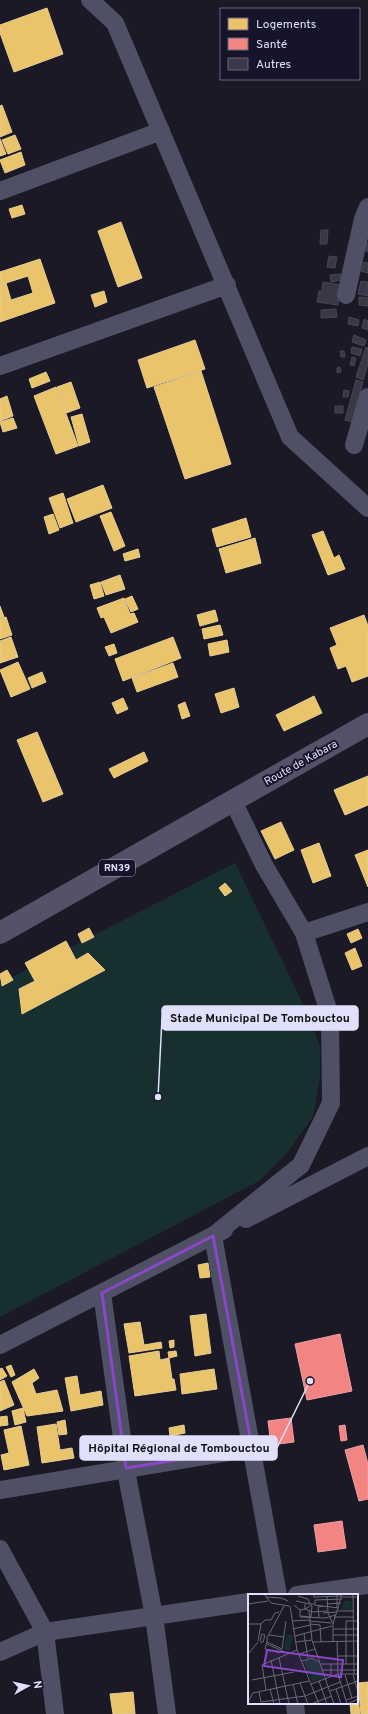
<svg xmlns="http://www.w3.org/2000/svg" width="368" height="1714" font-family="Overpass,sans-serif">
<rect width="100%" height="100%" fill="#1a1925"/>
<path fill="#17302f" d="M235 863 306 1010 320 1047V1077L313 1117 287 1153 259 1181 0 1317V983Z"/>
<g fill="#e9c46a" stroke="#e7cc96" fill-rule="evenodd">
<path d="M47 8 63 54 14 72 0 33V25Z"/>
<path d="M2 105 12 132 0 137V106Z"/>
<path d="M15 135 21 149 8 154 2 140Z"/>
<path d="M0 139 6 154 0 156Z"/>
<path d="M21 152 25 165 5 173 0 160Z"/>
<path d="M22 205 25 214 12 218 9 209Z"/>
<path d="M121 222 142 278 118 287 98 231Z"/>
<path d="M40 259 55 303 0 322V272ZM28 276 33 293 11 300 6 283Z"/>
<path d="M104 291 107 302 95 307 91 295Z"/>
<path d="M195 340 205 369 147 388 138 360Z"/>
<path d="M201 371 231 464 185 479 154 387Z"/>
<path d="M46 372 50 381 32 388 29 379Z"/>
<path d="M71 382 80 408 66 413 57 387Z"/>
<path d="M56 387 78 446 56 454 34 396Z"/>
<path d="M7 396 13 416 0 421V399Z"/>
<path d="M82 414 90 442 79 446 71 417Z"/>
<path d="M13 418 17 428 3 432 0 422Z"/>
<path d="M103 485 112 508 76 522 67 499Z"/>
<path d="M63 493 73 523 60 528 49 498Z"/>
<path d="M111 512 125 546 114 551 100 516Z"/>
<path d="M53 514 59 530 49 534 44 517Z"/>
<path d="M246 518 251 537 217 547 212 529Z"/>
<path d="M323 531 334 558 339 555 345 569 328 575 312 535Z"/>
<path d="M255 538 261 563 226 573 219 549Z"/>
<path d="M138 549 140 557 125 561 123 554Z"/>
<path d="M120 575 125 589 106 595 101 582Z"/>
<path d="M100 582 104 596 94 599 90 585Z"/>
<path d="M132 596 138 609 131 612 125 599Z"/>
<path d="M124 598 130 614 134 613 138 622 111 633 104 617 101 618 97 608Z"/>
<path d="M0 606 4 617 0 618Z"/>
<path d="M215 610 218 621 200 626 197 615Z"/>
<path d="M364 615 368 626V676L352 682 346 666 338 669 330 648 337 645 330 628Z"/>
<path d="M6 617 12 635 0 639V619Z"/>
<path d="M220 625 223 635 204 639 202 629Z"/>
<path d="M11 637 18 657 0 663V641Z"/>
<path d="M173 637 181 658 123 681 115 659Z"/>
<path d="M227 640 229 652 210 656 208 644Z"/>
<path d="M114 644 117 653 109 656 105 647Z"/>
<path d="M18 662 30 689 11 697 0 670Z"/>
<path d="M173 663 178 677 137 692 132 678Z"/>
<path d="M42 672 46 682 32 688 28 678Z"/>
<path d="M234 688 239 707 221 713 215 694Z"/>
<path d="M314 696 322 713 284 731 276 715Z"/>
<path d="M123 698 128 709 117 714 112 703Z"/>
<path d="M185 702 190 716 182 719 178 705Z"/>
<path d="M37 732 63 794 43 802 17 740Z"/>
<path d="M144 752 148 761 114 778 109 769Z"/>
<path d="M368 776V805L345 815 334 790Z"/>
<path d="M281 822 294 850 275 859 261 831Z"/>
<path d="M319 843 331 876 313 883 301 850Z"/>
<path d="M368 850V887L355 855Z"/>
<path d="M225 883 232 891 225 896 219 888Z"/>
<path d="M89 928 94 937 82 943 78 934Z"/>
<path d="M358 929 362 938 351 943 347 934Z"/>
<path d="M66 941 76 960 88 953 105 970 22 1014 19 989 35 981 25 963Z"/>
<path d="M355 948 362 966 352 970 345 953Z"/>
<path d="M7 970 13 980 2 986 0 974Z"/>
<path d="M208 1263 210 1277 200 1278 198 1265Z"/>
<path d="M206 1314 211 1353 195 1356 190 1316Z"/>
<path d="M140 1322 144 1345 161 1342 162 1348 129 1353 124 1324Z"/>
<path d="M174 1340V1347L170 1348 169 1341Z"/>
<path d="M159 1351 160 1360 169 1358 172 1379H174L176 1390 135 1396 129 1356Z"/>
<path d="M176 1351 177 1356 169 1358 168 1352Z"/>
<path d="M11 1365 15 1375 11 1377 6 1367Z"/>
<path d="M2 1368 7 1376 0 1380V1369Z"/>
<path d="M34 1369 39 1378 32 1383 36 1394 57 1390 63 1411 27 1416 12 1382Z"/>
<path d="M214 1369 217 1389 182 1394 180 1374Z"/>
<path d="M77 1376 80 1395 101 1391 103 1405 71 1411 65 1378Z"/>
<path d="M4 1380 14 1405 0 1411V1382Z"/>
<path d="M23 1408 26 1422 15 1425 12 1411Z"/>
<path d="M7 1416 8 1425 0 1426V1417Z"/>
<path d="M65 1420 67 1434 59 1435 57 1422Z"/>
<path d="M56 1424 60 1450 72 1448 74 1458 42 1463 37 1427Z"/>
<path d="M184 1425 185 1433 170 1436 169 1428Z"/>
<path d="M21 1426 29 1465 4 1470 1 1455 9 1453 4 1430Z"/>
<path d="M368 1682V1714H361L358 1683Z"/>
<path d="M357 1691 360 1714H351L350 1703H357Z"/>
<path d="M133 1692 135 1714H113L110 1694Z"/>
</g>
<g fill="#f28482" stroke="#eda0a7">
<path d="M340 1334 352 1391 307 1400 295 1344Z"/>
<path d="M291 1418 294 1442 271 1445 268 1421Z"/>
<path d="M345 1425 347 1440 341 1441 339 1426Z"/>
<path d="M363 1445 368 1464V1499L359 1501 345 1450Z"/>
<path d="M342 1521 346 1548 318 1552 314 1525Z"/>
</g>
<g fill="#3a3846" stroke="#474557">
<path d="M321 230H328L327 244H320Z"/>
<path d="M367 243H368V252L364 250Z"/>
<path d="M329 256 337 257 335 268 327 267Z"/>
<path d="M364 262 368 263V273L361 271Z"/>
<path d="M341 274 342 280 331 282 330 275Z"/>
<path d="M361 281 368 282V296L358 294Z"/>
<path d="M323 282 341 285 338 305 317 302 319 291H322Z"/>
<path d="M359 297 368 298V306L359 305Z"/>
<path d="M336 309 337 317 321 318V310Z"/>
<path d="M349 317 359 320 358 326 348 324Z"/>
<path d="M364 319 368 321V330L362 328Z"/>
<path d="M354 335 366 340 364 346 352 342Z"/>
<path d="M352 347 362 349 360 356 351 353Z"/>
<path d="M366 347 368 348V364L363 380 356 377Z"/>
<path d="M340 351H344L345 357H341Z"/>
<path d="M352 357 356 358 354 366 350 365Z"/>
<path d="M340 367 341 372 337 373V368Z"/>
<path d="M356 380 363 382 352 422 345 420Z"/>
<path d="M344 390 349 391 348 397H343Z"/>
<rect x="335" y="406" width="8" height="7"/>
</g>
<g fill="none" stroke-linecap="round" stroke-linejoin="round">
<g stroke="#4f5065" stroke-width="18">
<path d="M90 0 115 23 290 437 368 508"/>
<path d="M0 191 161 131"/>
<path d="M346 295 363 219 368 207"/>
<path d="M0 366 227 285"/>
<path d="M354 445 368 397"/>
<path d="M304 933 368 912"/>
<path d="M246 1219 368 1156"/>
<path d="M213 1236 301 1165 331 1103 330 1016 304 933 264 865 233 801"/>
<path d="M213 1236 278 1595"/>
<path d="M102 1293 128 1481 154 1616 167 1714"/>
<path d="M0 1345 224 1230"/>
<path d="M0 1490 252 1448"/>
<path d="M0 1549 45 1632 55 1714"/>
<path d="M297 1595 368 1585"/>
<path d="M0 1652 45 1632 249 1602"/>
<path d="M295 1703 296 1714"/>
</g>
<path stroke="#565069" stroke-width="22" d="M0 933 368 724"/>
</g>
<path fill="none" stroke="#8a47c8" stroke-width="3" stroke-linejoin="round" d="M213 1236 252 1448 126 1468 102 1293Z"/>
<g text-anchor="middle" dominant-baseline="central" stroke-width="4" stroke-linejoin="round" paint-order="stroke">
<rect fill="#16142a" stroke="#a4a3bd" stroke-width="1" x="99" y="860" width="36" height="16" rx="3"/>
<g font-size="10" font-weight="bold" fill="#e1e0fc">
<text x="117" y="868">RN39</text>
</g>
<g font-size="11" fill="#e1e0fc" stroke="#16142a">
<text transform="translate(301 763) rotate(-29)">Route de Kabara</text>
</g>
</g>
<g transform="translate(248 1594)">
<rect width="110" height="110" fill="#1a1925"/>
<path d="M96 7H104L103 17 93 16ZM39 40 45 41 42 57 36 55ZM65 64 71 68 76 84 64 88 56 67Z" fill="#17302f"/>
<path fill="none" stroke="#6a697b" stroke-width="1" d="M16 0 23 9 41 12M65 0 66 3 94 2M89 0V14M105 0 106 80M50 2 60 5 62 10H67V6L94 5M79 2 80 19 85 30M18 3 33 4 40 7M94 3H110M48 7 62 10M0 10 20 7M57 10V15L64 11M79 10 93 9M46 11 52 16 57 15 65 18 79 17M66 11 91 14M36 12 19 44V48L34 55 38 27M42 12 49 56 71 110M52 16V23L78 24 87 21M61 17 64 46 86 110M89 17H106M75 19 88 18M52 22 63 23 64 12M71 23 70 13 75 12M86 23H106M44 27 61 26M61 27 83 29M0 30H13L17 26H23L27 19 31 18M62 30 72 31 73 48M45 35 62 31M85 35H110M56 40 60 64M21 41 36 43M85 41H110M47 42 84 32M10 47 13 30M12 47 14 40 17 41 15 48H12M85 47V30L94 0M89 47 90 80 99 110M19 48 17 55 32 59M48 48 64 46M65 48 110 47M19 50 39 59M1 59 10 48M51 60 67 55M89 62H110M31 64 41 110M23 66 32 110M54 67 64 64 71 68M73 70H110M83 70V83M98 70V27H110M75 76H110M97 81 104 104M105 81 110 98M4 86 46 78M71 87 79 110M52 89 60 110M45 90 50 110M63 90 90 80H110M22 95 26 110M88 95 93 110M18 96 14 71 49 56M82 97 110 87M11 98 13 108 57 102 92 88M98 106 110 102M0 108 5 99 61 87M63 110 84 102M99 110 110 105"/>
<path fill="#8a47c8" fill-opacity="0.15" stroke="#8a47c8" stroke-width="2" d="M19 56 95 66 93 83 16 72Z"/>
<rect width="110" height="110" fill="none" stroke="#e1e0fc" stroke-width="2"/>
</g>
<path fill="none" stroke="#e1e0fc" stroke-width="1.5" d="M158 1097L162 1018M310 1381L277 1448"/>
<g fill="#e1e0fc" stroke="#16142a" stroke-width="1.5">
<circle cx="158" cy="1097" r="4"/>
<circle cx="310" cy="1381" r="4"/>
</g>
<g fill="#e1e0fc" stroke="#e1e0fc" stroke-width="1.5">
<rect x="162" y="1006" width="196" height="24" rx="4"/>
<rect x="80" y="1436" width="197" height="24" rx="4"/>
</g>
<g font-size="12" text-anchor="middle" font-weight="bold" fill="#111">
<text x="260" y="1022">Stade Municipal De Tombouctou</text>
<text x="179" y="1452">Hôpital Régional de Tombouctou</text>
</g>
<rect x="220" y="8" width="140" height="72" fill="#16142a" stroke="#67667e"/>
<rect x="228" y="18" width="20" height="12" fill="#e9c46a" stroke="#67667e"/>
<text x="256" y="28" font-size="12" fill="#e1e0fc">Logements</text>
<rect x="228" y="38" width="20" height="12" fill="#f28482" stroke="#67667e"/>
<text x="256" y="48" font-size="12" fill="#e1e0fc">Santé</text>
<rect x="228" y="58" width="20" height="12" fill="#3a3846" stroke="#67667e"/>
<text x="256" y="68" font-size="12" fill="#e1e0fc">Autres</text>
<g transform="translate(28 1686) rotate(82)" stroke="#16142a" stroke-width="3" paint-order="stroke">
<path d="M0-3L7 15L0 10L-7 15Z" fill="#e1e0fc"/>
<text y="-6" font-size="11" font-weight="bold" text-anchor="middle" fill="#e1e0fc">N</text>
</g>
</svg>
